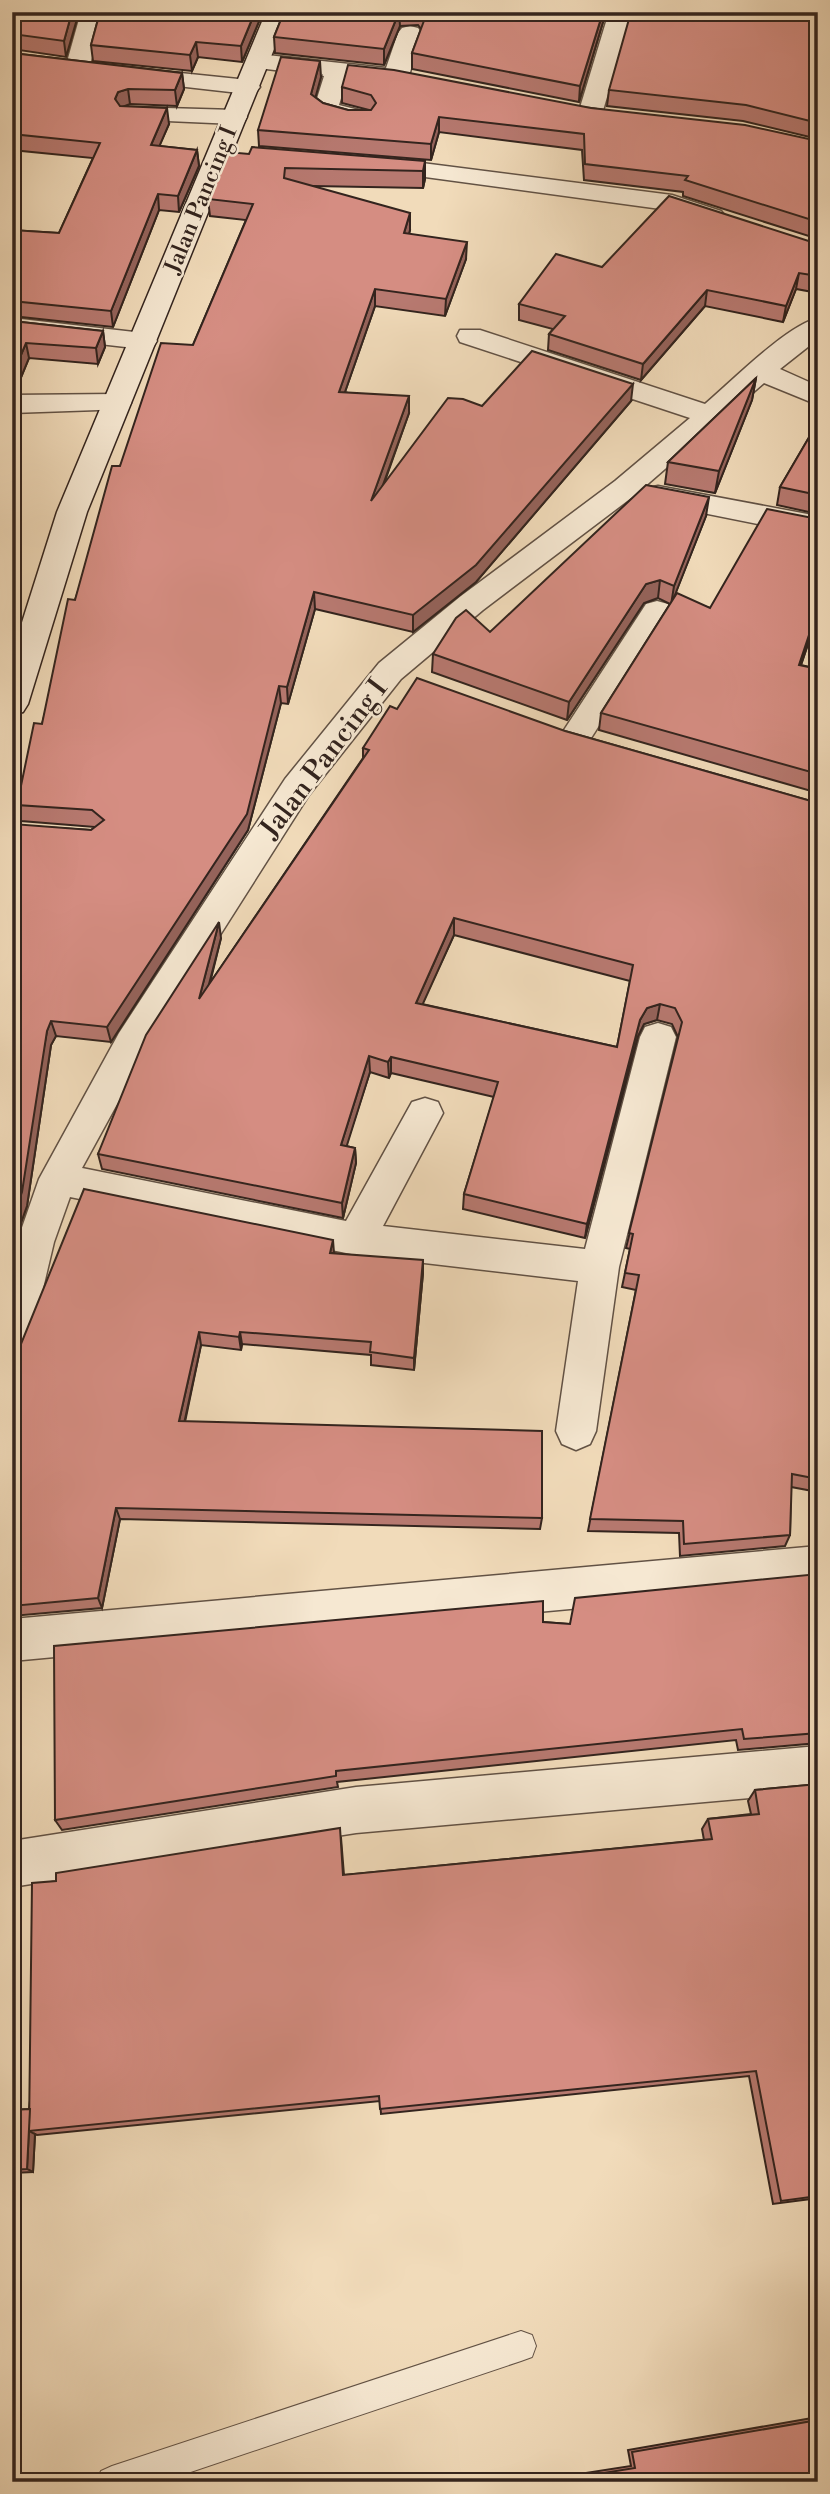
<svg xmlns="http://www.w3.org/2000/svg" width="830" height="2494" font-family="'Libre Bodoni',serif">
<rect width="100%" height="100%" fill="#f1dbba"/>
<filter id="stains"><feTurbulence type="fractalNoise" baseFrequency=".00286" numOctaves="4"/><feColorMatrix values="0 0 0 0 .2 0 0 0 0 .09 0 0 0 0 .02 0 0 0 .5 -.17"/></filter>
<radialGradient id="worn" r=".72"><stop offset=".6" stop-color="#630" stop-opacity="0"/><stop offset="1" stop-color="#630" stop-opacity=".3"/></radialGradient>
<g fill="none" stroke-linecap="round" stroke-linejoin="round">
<defs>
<path id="service" d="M521 2331 532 2335 536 2346 532 2357 521 2361 161 2482H96L101 2471 112 2466Z"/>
<g id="minor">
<path d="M81 12H104L89 69 85 74H69L65 69Z"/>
<path d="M609 12H632L602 114 599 119H581L578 114Z"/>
<path d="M410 26 418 28 422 33 407 82 399 84 347 78 339 105 371 113 374 118 371 123C355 127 324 122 314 108L324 76 258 68 250 66 246 61 250 56 258 54 386 68 398 33 402 28Z"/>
<path d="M132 68 248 80 256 82 260 87 256 92 248 94 124 80 120 75 124 70Z"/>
<path d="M131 107 235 110 244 112 247 117 244 122 235 124 122 119 119 114 122 109Z"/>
<path d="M375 157 672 195 721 211 725 216 721 221 712 224 668 210 366 169 363 164 366 159Z"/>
<path d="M12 318 143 333 153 335 157 341 153 347 143 349 12 334Z"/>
<path d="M818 318V339L780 369 818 386V405L764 383 635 495 483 610 401 679 309 795 145 1053 82 1168 346 1221 412 1102 425 1098 438 1102 443 1113 383 1226 585 1249 640 1037 645 1027 658 1023 671 1027 676 1037 619 1267 596 1431 590 1444 576 1450 562 1444 556 1431 578 1281 356 1255 70 1197 54 1242 32 1335 26 1347 12 1352V1256L39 1179 119 1033 285 779 379 663 461 596 615 481 690 418 460 342 457 336 460 330H480L705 404C732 381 786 326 818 318Z"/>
<path d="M117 394 127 397 131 403 127 409 12 413V395Z"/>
<path d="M658 486 818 516V536L648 502 644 495 648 488Z"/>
<path d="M657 601 668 604 672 611 586 746 575 749 564 746 559 738 564 730 646 604Z"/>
<path d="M818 1546V1586L12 1661V1619Z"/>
<path d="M818 1746V1792L356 1833 12 1887V1841L356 1787Z"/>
</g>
<path id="secondary" d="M266 12H289L87 512 28 704 23 712 12 715V654L57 512Z"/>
</defs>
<use href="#service" stroke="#625245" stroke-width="2"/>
<use href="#minor" stroke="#625245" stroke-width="3"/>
<use href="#secondary" stroke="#33241e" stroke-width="3"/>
<use href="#service" fill="#f6e8d2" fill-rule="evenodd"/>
<use href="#minor" fill="#f6e8d2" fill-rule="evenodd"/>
<use href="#secondary" fill="#f6e8d2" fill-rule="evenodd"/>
</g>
<g fill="#b77970" stroke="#33241e" stroke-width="2" fill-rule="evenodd">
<path d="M12 12H79L66 57 12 49Z"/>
<path d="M100 12H263L242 62 198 57 192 71 93 61 91 45Z"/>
<path d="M284 12H606L579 102 412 69V53L421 29 418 25 400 26 384 65 275 53 274 37Z"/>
<path d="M818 12V139L743 121 607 106 609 90Z"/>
<path d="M12 53 182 73 184 89 177 106 130 104 125 106 169 124 159 146 197 150 199 166 179 212 159 210 113 327 12 316V230L59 233 93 158 12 150Z"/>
<path d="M321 77 315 97 323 103 348 110H369L342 103V87L591 108 818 141V239L683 196V192L584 180 582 150 439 132 431 160 259 146 258 130Z"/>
<path d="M249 154 425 161V179L423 188 312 186 410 230 409 234 466 259 445 316 375 306 345 392 409 413 384 484 482 406 631 401 476 582 413 632 315 609 288 704 281 703 248 830 111 1042 56 1036 51 1045 27 1206 12 1248V825L91 830 95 827 21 821 17 805 42 724 75 600 120 466 193 345 246 220 210 216 208 199Z"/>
<path d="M818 244V293L796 289 783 322 705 306 641 380 548 350 549 334 553 329 519 320V304L602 267Z"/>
<path d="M12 321 103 331 105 347 98 364 29 358 15 392H12Z"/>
<path d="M756 378 752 400 715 493 665 484 668 462Z"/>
<path d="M818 422V514L777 505 780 487Z"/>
<path d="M706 516 674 597 710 608 818 519V614L801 665 818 669V793L599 730 601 713 670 604 658 598 644 603 567 720 432 672 433 654 490 632Z"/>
<path d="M397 709 565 731 818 803V1492L791 1487 790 1535 785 1546 680 1556 679 1533 588 1531 636 1290 622 1287 630 1249 626 1248 678 1037 672 1024 657 1020 644 1024 638 1036 585 1238 463 1209 464 1194 494 1097 391 1073 389 1078 370 1072 346 1146 355 1148 356 1163 343 1218 102 1169 98 1154 221 938 210 983 363 758V748ZM454 935 630 981 617 1047 422 1004Z"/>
<path d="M334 1253 423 1273 414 1370 371 1365V1355L242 1344 241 1350 201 1345 185 1422 542 1518 540 1529 120 1519 102 1608 12 1616V1366Z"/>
<path d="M818 1574V1743L738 1750 736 1740 337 1782 338 1787 62 1830 55 1820 543 1622 569 1624Z"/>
<path d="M818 1784V2198L773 2204 749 2076 381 2114 380 2101 37 2135 35 2134 33 2172 12 2173V2110L29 2109 56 1881 341 1838 344 1875 704 1840 702 1829 708 1819 751 1814 748 1801 755 1790Z"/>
<path d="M818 2417V2482H528L631 2466 628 2450Z"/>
</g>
<g fill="#95635b" stroke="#33241e" stroke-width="2">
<path d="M72 12H79L66 57 64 41Z"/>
<path d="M255 12H263L242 62 241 46Z"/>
<path d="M399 12 400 26 384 65V49Z"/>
<path d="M603 12H606L579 102 580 86Z"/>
<path d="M196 42 198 57 192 71 190 55Z"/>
<path d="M320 61 321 77 312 110 311 94Z"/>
<path d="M182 73 184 89 177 106 175 90Z"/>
<path d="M128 89 130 104 120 108 115 99 118 92Z"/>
<path d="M167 108 169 124 153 161 151 145Z"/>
<path d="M439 117V132L431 160V144Z"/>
<path d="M197 150 199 166 179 212 178 196Z"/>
<path d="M425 161V179L423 188V171Z"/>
<path d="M158 194 159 210 113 327 111 311Z"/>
<path d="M410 213V230L404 251V233Z"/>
<path d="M467 242 466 259 445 316 446 299Z"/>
<path d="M799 273 796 289 783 322 786 306Z"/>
<path d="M375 289V306L339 409V392Z"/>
<path d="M707 290 705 306 641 380 643 364Z"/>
<path d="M103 331 105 347 98 364 96 348Z"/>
<path d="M26 343 29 358 15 392 12 376Z"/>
<path d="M756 378 752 400 715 493 719 471Z"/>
<path d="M633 384 631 401 476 582 413 632V615Z"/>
<path d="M409 396V413L371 518V501Z"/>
<path d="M709 497 706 516 671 605 674 586Z"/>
<path d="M660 580 658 598 644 603 567 720 569 702 646 584Z"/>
<path d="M314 592 315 609 288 704 287 687Z"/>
<path d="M818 608V614L795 683 799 665Z"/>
<path d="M279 686 281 703 248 830 111 1042 107 1027Z"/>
<path d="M454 918V935L416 1019V1003Z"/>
<path d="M219 922 221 938 201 1015 199 999Z"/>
<path d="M660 1004 657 1020 644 1024 638 1036 585 1238 587 1224 640 1020 647 1008Z"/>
<path d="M51 1021 56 1036 51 1045 27 1206 12 1248V1220L47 1031Z"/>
<path d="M369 1056 370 1072 342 1161 341 1145Z"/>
<path d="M391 1057V1073L389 1078 388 1062Z"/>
<path d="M355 1148 356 1163 343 1218 342 1203Z"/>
<path d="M333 1240 334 1253H330Z"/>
<path d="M423 1260V1273L414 1370V1358Z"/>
<path d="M199 1332 201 1345 182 1433 179 1421Z"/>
<path d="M240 1332 242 1344 241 1350 239 1337Z"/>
<path d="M116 1508 120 1519 102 1608 98 1598Z"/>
<path d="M30 2109 29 2131 35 2134 33 2172 27 2169Z"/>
</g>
<g fill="#d58d82" stroke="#33241e" stroke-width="2" fill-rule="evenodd">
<path d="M12 12H72L64 41 12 34Z"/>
<path d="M100 12H255L241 46 196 42 190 55 91 45Z"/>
<path d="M284 12H399L384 49 274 37Z"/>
<path d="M420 12H603L580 86 412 53 425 18Z"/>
<path d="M631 12H818V123L746 105 609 90Z"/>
<path d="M12 53 182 73 175 90 128 89 118 92 115 99 120 106 167 108 151 145 197 150 178 196 158 194 111 311 12 301V230L59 233 100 143 12 134Z"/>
<path d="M281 57 320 61 311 94 323 103 348 110H371L376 103 371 95 342 87 348 65 394 70 591 108 745 125 818 141V222L685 180 688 176 585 164 584 134 439 117 431 144 258 130Z"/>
<path d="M252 147 425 161 423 171 285 168 284 178 410 213 404 233 467 242 446 299 375 289 339 392 409 396 371 501 448 398 463 399 482 406 532 351 633 384 476 565 413 615 314 592 287 687 279 686 247 814 107 1027 51 1021 47 1031 22 1192 12 1220 13 824 91 830 104 820 92 810 17 805 34 723 42 724 68 599 75 600 112 466H120L161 343 193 345 253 204 208 199 227 152 249 154Z"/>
<path d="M669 196 818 244V276L799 273 786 306 707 290 643 364 549 334 565 316 519 304 556 254 602 267Z"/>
<path d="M12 321 103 331 96 348 26 343 12 376Z"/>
<path d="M756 378 719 471 668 462Z"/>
<path d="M818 422V495L780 487Z"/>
<path d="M646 485 709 497 674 586 660 580 646 584 569 702 433 654 456 618 466 610 490 632Z"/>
<path d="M767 509 818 519V608L799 665 818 669V774L601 713 677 593 710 608Z"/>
<path d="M417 678 565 731 818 803V1479L792 1474 790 1535 684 1544 683 1521 590 1519 639 1275 625 1273 633 1234 629 1233 682 1022 675 1008 660 1004 647 1008 640 1020 587 1224 464 1194 498 1082 391 1057 388 1062 369 1056 341 1145 355 1148 342 1203 98 1154 146 1035 219 922 199 999 369 750 363 748 390 706 397 709ZM454 918 633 965 617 1047 416 1003Z"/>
<path d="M84 1189 333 1240 330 1253 423 1260 414 1358 370 1352 371 1342 240 1332 239 1337 199 1332 179 1421 542 1431V1518L116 1508 98 1598 12 1606V1366Z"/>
<path d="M818 1574V1733L744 1739 742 1729 336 1771V1776L55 1820 54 1646 543 1601V1622L570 1624 575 1598Z"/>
<path d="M818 1784V2196L781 2201 756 2071 380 2109 379 2096 29 2131 32 1883 56 1881V1873L340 1828 343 1875 712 1839 708 1819 759 1814 755 1790Z"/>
<path d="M30 2109 27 2169 12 2170V2110Z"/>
<path d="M818 2420V2482H548L635 2468 632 2452Z"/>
</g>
<g text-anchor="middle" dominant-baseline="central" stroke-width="5" stroke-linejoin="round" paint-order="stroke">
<g font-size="23" fill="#33241e" stroke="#f6e8d2">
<text transform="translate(201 200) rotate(-68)">Jalan Pancing I</text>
</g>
<g font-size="28" fill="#33241e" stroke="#f6e8d2">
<text transform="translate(324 759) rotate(-53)">Jalan Pancing I</text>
</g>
</g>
<rect width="830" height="2494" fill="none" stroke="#f1dbba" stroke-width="42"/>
<rect x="14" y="14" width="802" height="2466" fill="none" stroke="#33241e" stroke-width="3.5"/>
<rect x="21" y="21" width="788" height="2452" fill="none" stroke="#33241e" stroke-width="2"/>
<rect width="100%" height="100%" filter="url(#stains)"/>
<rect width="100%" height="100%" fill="url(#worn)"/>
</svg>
